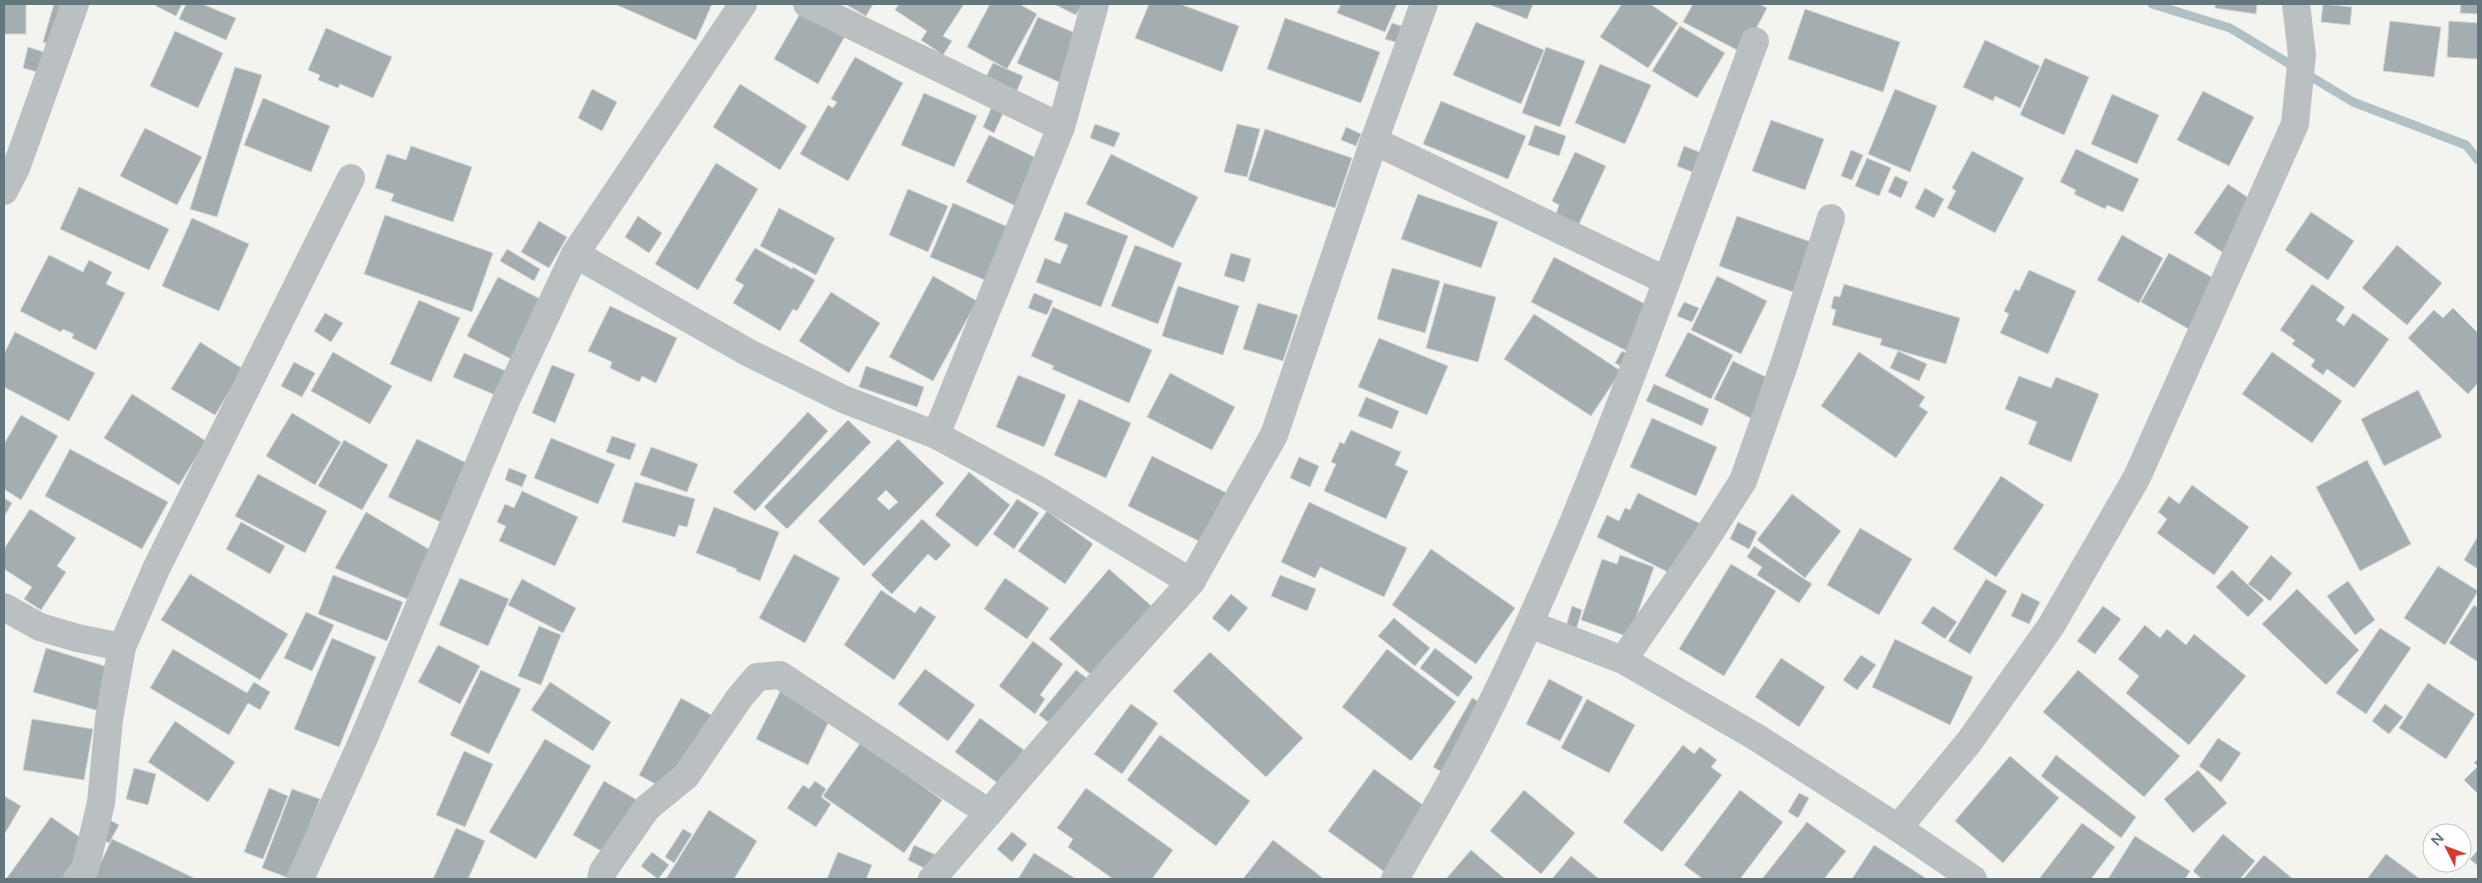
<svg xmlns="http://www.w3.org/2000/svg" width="2482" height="883" font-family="'Varela Round',sans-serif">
<rect width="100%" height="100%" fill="#f3f3ef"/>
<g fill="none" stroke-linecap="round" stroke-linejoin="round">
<path stroke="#b1c1c3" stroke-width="9" d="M2152 4 2230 28 2353 102 2466 145 2478 160"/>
</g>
<g fill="#a4adb0" stroke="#d4d4d2" fill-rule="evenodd">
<rect x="4" y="4" width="22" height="30"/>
<path d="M54 4 71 7 60 47 43 42Z"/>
<path d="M157 4H182L176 16 156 6Z"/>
<path d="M186 4H202L236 18 226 40 179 19Z"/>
<path d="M615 4H712L696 40Z"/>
<path d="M845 4H873L866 16Z"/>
<path d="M899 4H964L943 36 952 41 943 55 921 40 927 31 895 10Z"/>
<path d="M990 4H1019L1037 14 1007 69 967 47Z"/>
<path d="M1054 4H1082L1076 15Z"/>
<path d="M1149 4H1180L1239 26 1222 72 1135 38Z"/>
<path d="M1341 4H1397L1385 32 1337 13Z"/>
<path d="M1488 4H1533L1527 19Z"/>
<path d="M1622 4H1650L1678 23 1648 68 1600 37Z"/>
<path d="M1693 4H1759L1767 8 1743 53 1683 22Z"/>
<path d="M2215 4H2257L2256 14 2215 8Z"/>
<path d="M2323 4 2352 7 2350 25 2321 22Z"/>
<path d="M2461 4H2478V14L2460 13Z"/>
<path d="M1805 9 1900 42 1883 92 1788 59Z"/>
<path d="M801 12 845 36 818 84 774 59Z"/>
<path d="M1038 17 1082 36 1061 83 1017 63Z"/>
<path d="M1285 18 1380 52 1361 103 1267 69Z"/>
<path d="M2390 21 2441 27 2434 77 2383 71Z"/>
<path d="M2449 21 2478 23V59L2447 57Z"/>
<path d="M1476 22 1544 50 1521 104 1453 75Z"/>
<path d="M1392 23 1404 27 1398 43 1385 39Z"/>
<path d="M1680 26 1725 53 1697 98 1652 71Z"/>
<path d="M326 28 392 57 373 98 340 84 338 88 318 80 320 75 308 70Z"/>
<path d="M175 31 223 53 198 108 150 86Z"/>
<path d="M1985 40 2040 66 2020 108 1995 96 1993 101 1963 87Z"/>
<path d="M28 47 56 56 51 76 23 68Z"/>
<path d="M1546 47 1585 61 1560 127 1522 113Z"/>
<path d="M855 57 903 83 848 181 800 154 828 105 833 108 837 102 831 99Z"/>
<path d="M2045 58 2089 77 2064 135 2020 115Z"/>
<path d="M993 63 1023 76 1016 93 985 79Z"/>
<path d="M1600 64 1651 85 1625 144 1575 123Z"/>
<path d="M235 67 262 75 217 217 190 209Z"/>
<path d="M740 84 807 126 780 170 713 127Z"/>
<path d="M592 89 617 102 602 131 578 118Z"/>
<path d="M1895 89 1937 106 1910 172 1868 154Z"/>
<path d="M2203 91 2254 117 2229 166 2177 140Z"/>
<path d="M924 93 977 116 954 167 901 145Z"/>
<path d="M2112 94 2159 115 2137 164 2091 144Z"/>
<path d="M263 98 330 126 311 172 244 145Z"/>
<path d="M1441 101 1526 136 1508 179 1423 144Z"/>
<path d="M993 104 1005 109 994 133 983 127Z"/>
<path d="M1771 120 1824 139 1805 190 1752 171Z"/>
<path d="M1095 124 1120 133 1114 147 1090 138Z"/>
<path d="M1237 124 1260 129 1247 177 1224 172Z"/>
<path d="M1535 125 1566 136 1559 156 1528 145Z"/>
<path d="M1346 127 1361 134 1356 146 1341 140Z"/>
<path d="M145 128 202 157 177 205 120 176Z"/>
<path d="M1265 129 1352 158 1335 208 1248 180Z"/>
<path d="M989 135 1053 166 1030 213 966 182Z"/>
<path d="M411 146 472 167 453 222 391 201 394 194 375 188 387 154 406 160Z"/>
<path d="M1684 146 1702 153 1695 173 1677 166Z"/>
<path d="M2076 149 2139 179 2123 212 2107 205 2105 209 2074 194 2076 190 2060 182Z"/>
<path d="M1851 150 1863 155 1852 180 1841 176Z"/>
<path d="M1972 151 2024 178 1995 233 1947 208 1956 191 1952 188Z"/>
<path d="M1575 152 1606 166 1579 224 1556 214 1559 205 1552 201Z"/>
<path d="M1111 154 1198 197 1173 248 1086 204Z"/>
<path d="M1867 158 1891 168 1879 196 1855 186Z"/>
<path d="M716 163 758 189 698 290 655 264Z"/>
<path d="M1895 176 1908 182 1901 198 1888 192Z"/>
<path d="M2228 184 2268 211 2234 260 2194 233Z"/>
<path d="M79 187 169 229 149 270 60 229Z"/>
<path d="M1925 188 1944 199 1934 218 1915 208Z"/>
<path d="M908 189 948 206 928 252 889 235Z"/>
<path d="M1418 194 1498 222 1481 268 1401 239Z"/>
<path d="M953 203 1008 227 985 280 930 257Z"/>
<path d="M779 208 835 238 816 275 760 246Z"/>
<path d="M1065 212 1128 236 1101 307 1036 282 1045 258 1060 264 1068 245 1054 240Z"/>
<path d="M2311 212 2354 241 2328 280 2285 250Z"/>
<path d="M385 215 493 253 472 312 364 274Z"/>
<path d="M638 216 662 233 649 253 625 237Z"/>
<path d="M1737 216 1811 242 1793 292 1719 266Z"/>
<path d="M192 218 249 244 219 311 162 286Z"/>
<path d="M539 221 567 237 549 268 521 252Z"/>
<path d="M2122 235 2163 258 2139 303 2097 280Z"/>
<path d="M1135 245 1182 263 1158 324 1111 306Z"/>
<path d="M2397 245 2442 283 2407 325 2362 288Z"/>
<path d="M755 248 792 269 793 267 815 280 797 311 793 309 780 331 733 303 744 285 735 280Z"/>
<path d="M507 249 540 269 534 281 500 261Z"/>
<path d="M1231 253 1251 259 1244 282 1224 276Z"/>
<path d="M2169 253 2222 283 2194 332 2141 302Z"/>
<path d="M49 255 83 272 89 260 112 272 106 284 125 293 96 350 72 338 74 334 63 329 61 332 20 311Z"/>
<path d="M1554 257 1651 307 1627 351 1531 302Z"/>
<path d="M1392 268 1440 281 1425 333 1377 319Z"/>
<path d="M2029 270 2076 291 2048 354 2000 333 2009 314 2004 311 2015 289 2019 291Z"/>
<path d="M933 276 977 301 933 381 889 357Z"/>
<path d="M1717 276 1767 301 1741 354 1691 330Z"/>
<path d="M498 277 544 301 513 360 467 336Z"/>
<path d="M1444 283 1496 297 1478 362 1426 348Z"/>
<path d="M1844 284 1960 318 1946 364 1880 345 1882 339 1832 325 1836 310 1831 308 1834 296 1840 297Z"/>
<path d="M2312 284 2345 307 2336 320 2344 326 2353 313 2389 339 2354 388 2327 369 2323 375 2311 366 2315 360 2292 344 2295 340 2280 330Z"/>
<path d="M1178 286 1239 306 1223 355 1162 336Z"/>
<path d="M831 292 880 323 849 373 799 341Z"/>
<path d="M1034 293 1053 301 1047 315 1028 308Z"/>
<path d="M419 300 460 318 431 382 390 364Z"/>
<path d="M1684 302 1699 308 1692 322 1677 316Z"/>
<path d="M1258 303 1298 315 1283 361 1243 349Z"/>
<path d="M610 306 677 338 656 383 642 376 639 382 610 368 612 362 588 351Z"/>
<path d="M1053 307 1152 350 1129 403 1052 369 1054 366 1031 356Z"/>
<path d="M2453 308 2478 333V383L2468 394 2408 338 2434 310 2443 318Z"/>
<path d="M325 313 343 323 331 342 314 331Z"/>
<path d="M1534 314 1621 371 1591 416 1504 359Z"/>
<path d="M15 332 95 373 69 421 4 387V354Z"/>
<path d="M1688 332 1733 355 1711 399 1665 376Z"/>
<path d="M1379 338 1448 366 1427 415 1358 387Z"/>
<path d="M200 342 243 369 215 415 171 389Z"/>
<path d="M1622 351 1639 360 1632 373 1615 363Z"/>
<path d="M1898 351 1927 364 1919 381 1890 368Z"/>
<path d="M333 352 392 386 370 424 311 391Z"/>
<path d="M1859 352 1925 397 1919 406 1928 412 1896 458 1821 406Z"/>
<path d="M2272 352 2342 401 2312 443 2242 394Z"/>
<path d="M464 353 506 371 495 395 453 377Z"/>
<path d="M1733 361 1780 384 1760 423 1714 399Z"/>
<path d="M294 362 315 373 302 397 281 386Z"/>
<path d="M552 365 575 374 555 423 532 413Z"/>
<path d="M866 366 924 387 917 407 859 387Z"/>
<path d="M1170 373 1235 407 1212 450 1147 417Z"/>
<path d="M1018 375 1066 395 1044 447 996 427Z"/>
<path d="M2019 376 2051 388 2056 377 2099 394 2071 462 2028 444 2037 422 2005 409Z"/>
<path d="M1654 384 1709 409 1702 426 1646 401Z"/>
<path d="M2418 390 2442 437 2384 466 2361 419Z"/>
<path d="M132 394 206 441 179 485 104 438Z"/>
<path d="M1366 397 1399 411 1392 429 1358 416Z"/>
<path d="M1079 399 1131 423 1106 478 1054 455Z"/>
<path d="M808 412 828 431 755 511 733 492Z"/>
<path d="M292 413 341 442 315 485 266 456Z"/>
<path d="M21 415 58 436 21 500 4 489V444Z"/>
<path d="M1652 418 1717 447 1696 496 1630 467Z"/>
<path d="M848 420 871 442 787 529 764 507Z"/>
<path d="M1351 430 1401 452 1395 465 1408 471 1386 519 1324 491 1336 464 1331 462 1340 442 1344 444Z"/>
<path d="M612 436 636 444 630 460 606 452Z"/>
<path d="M551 438 615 464 598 504 534 478Z"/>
<path d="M417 439 479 469 451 527 388 497Z"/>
<path d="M898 439 944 483 864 566 818 521ZM886 490 898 502 889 510 877 499Z"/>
<path d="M344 440 388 465 362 510 318 486Z"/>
<path d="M651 447 698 464 687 492 640 475Z"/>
<path d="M70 449 168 502 142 549 45 496Z"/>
<path d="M1152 456 1237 498 1213 548 1128 506Z"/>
<path d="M1299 457 1319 466 1310 487 1290 478Z"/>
<path d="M2367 460 2411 544 2360 571 2316 487Z"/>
<path d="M509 468 527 475 522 487 505 480Z"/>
<path d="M969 472 1010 505 977 547 935 515Z"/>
<path d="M258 474 327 511 305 553 235 516Z"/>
<path d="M2001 476 2044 505 1996 577 1953 549Z"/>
<path d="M635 482 695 499 687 527 679 525 675 537 622 522Z"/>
<path d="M2192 485 2249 527 2214 575 2157 533 2167 519 2158 512 2169 496 2179 504Z"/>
<path d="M522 491 578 517 555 566 499 541 506 526 497 522 505 504 514 508Z"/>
<path d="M1638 493 1705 526 1680 578 1597 537 1607 515 1619 521 1625 508 1630 510Z"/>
<path d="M1792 494 1841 531 1805 578 1757 540Z"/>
<path d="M4 498 12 503 4 517Z"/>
<path d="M1017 499 1039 513 1014 549 993 534Z"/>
<path d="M1309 502 1407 548 1384 597 1320 567 1315 578 1281 562Z"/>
<path d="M714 507 779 532 760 581 736 571 737 569 696 553Z"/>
<path d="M30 509 76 538 57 566 66 572 41 610 24 599 32 587 4 569V549Z"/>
<path d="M1047 511 1093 544 1065 584 1018 551Z"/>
<path d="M366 512 432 551 407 599 335 568Z"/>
<path d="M922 519 951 545 936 561 928 554 892 594 871 575Z"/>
<path d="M241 522 285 546 270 574 226 549Z"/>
<path d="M1738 522 1757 532 1749 549 1730 539Z"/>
<path d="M1860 528 1912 559 1879 615 1827 585Z"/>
<path d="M2478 536V569L2464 560Z"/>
<path d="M1754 546 1812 584 1799 603 1757 575 1762 567 1747 557Z"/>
<path d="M1431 549 1515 608 1476 664 1392 605Z"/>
<path d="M794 554 840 578 805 643 759 618Z"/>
<path d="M1620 555 1654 567 1629 637 1581 620 1602 559 1617 564Z"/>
<path d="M2271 555 2292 573 2270 601 2248 584Z"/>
<path d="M1731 564 1776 591 1724 676 1679 649Z"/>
<path d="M2438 566 2478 591 2445 645 2404 618Z"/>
<path d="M1109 569 1155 609 1097 680 1049 639Z"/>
<path d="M2232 570 2264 600 2248 617 2216 587Z"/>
<path d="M190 574 288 634 260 680 161 620Z"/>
<path d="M333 575 403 602 387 641 318 614Z"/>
<path d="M1280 575 1316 589 1307 611 1271 596Z"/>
<path d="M460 578 509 599 488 646 439 625Z"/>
<path d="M1005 578 1049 608 1027 639 984 609Z"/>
<path d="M522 579 576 608 563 633 508 605Z"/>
<path d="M1986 579 2007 591 1970 654 1948 641Z"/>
<path d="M2348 581 2375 620 2355 635 2327 596Z"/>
<path d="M2297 589 2359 650 2326 685 2262 624Z"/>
<path d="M881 590 915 613 920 606 936 617 894 680 844 645Z"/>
<path d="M2022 593 2040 602 2029 624 2011 616Z"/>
<path d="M1231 594 1248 608 1229 632 1212 618Z"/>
<path d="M2474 605 2478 608V662L2449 643Z"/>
<path d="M1572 606 1582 610 1575 633 1565 630Z"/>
<path d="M1933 606 1957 622 1945 639 1921 623Z"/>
<path d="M2103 606 2121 619 2095 654 2077 641Z"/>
<path d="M306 612 334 625 312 671 284 658Z"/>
<path d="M1394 618 1430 648 1415 666 1378 636Z"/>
<path d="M2145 625 2160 638 2167 629 2186 645 2194 634 2246 676 2189 745 2126 693 2139 676 2118 659Z"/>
<path d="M539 626 561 635 541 685 518 676Z"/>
<path d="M2380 628 2411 648 2366 714 2336 693Z"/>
<path d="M332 638 376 657 339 747 294 729Z"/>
<path d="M1895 639 1973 677 1950 725 1872 687Z"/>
<path d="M1033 641 1063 664 1040 695 1045 699 1035 714 999 686Z"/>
<path d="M438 645 480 666 460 704 418 682Z"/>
<path d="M46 648 111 668 99 711 33 692Z"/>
<path d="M1435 648 1473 677 1458 697 1420 668Z"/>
<path d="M173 649 247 693 254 682 270 692 260 710 248 703 229 735 150 688Z"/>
<path d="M1387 649 1456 702 1411 761 1342 707Z"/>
<path d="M1210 652 1303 738 1266 777 1173 691Z"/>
<path d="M1861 655 1876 665 1857 690 1843 680Z"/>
<path d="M1781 658 1825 687 1799 727 1755 697Z"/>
<path d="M925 669 975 705 948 741 898 704Z"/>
<path d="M481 670 521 689 489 754 450 735Z"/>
<path d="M1076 670 1097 686 1061 732 1039 715Z"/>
<path d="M2078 670 2180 756 2144 797 2043 712Z"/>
<path d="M1549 679 1583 697 1560 741 1526 724Z"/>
<path d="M550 682 611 722 593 751 531 710Z"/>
<path d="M2428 683 2475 714 2446 759 2399 728Z"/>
<path d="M781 690 832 715 808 765 756 739Z"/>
<path d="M681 698 715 717 672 793 639 775Z"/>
<path d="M1472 698 1491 708 1451 777 1433 767Z"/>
<path d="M1587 699 1635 725 1609 773 1561 748Z"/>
<path d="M1131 704 1158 723 1122 774 1094 754Z"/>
<path d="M2385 704 2403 717 2389 734 2372 721Z"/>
<path d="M980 718 1024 750 999 784 955 752Z"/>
<path d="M32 719 93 729 84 780 23 770Z"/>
<path d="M175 721 235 762 208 802 148 762Z"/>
<path d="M1160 735 1250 801 1216 846 1127 780Z"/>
<path d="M2218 738 2241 753 2221 782 2199 766Z"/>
<path d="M545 739 591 766 536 859 489 832Z"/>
<path d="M861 742 942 800 904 853 823 796Z"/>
<path d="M1683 745 1694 754 1700 747 1717 760 1711 767 1722 775 1662 852 1623 822Z"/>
<path d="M464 751 493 764 465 827 436 815Z"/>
<path d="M2056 755 2136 817 2121 838 2041 776Z"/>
<path d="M2010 756 2059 798 2003 863 1955 821Z"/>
<path d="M2478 759V794L2464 780 2478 766 2474 763Z"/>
<path d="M134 768 156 774 148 805 126 799Z"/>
<path d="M1374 769 1438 816 1393 878 1328 831Z"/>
<path d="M2198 770 2227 803 2193 833 2164 799Z"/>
<path d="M604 781 649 807 605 853 573 835Z"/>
<path d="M815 781 826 789 821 797 831 804 816 827 787 808 803 785 809 789Z"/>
<path d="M269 788 288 796 263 859 244 852Z"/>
<path d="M1086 788 1173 850 1152 879H1113L1068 847 1073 839 1057 828Z"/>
<path d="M292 789 320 799 289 878 262 868Z"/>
<path d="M1524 790 1575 833 1541 874 1490 831Z"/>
<path d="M1740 790 1783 822 1740 879H1703L1684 865Z"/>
<path d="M1799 793 1809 798 1798 818 1788 812Z"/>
<path d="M4 796 21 806 4 835Z"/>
<path d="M709 810 757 841 734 879H666Z"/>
<path d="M51 817 87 842 72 879H6Z"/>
<path d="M108 819 119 825 109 843 97 837Z"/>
<path d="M1807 822 1846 851 1824 879H1762Z"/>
<path d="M2082 823 2115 847 2091 879H2039Z"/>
<path d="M456 828 485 841 468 879H433Z"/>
<path d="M683 829 692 834 674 863 665 857Z"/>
<path d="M1012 832 1027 844 1012 862 997 849Z"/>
<path d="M2223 834 2255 861 2240 879H2202L2193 871Z"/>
<path d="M2135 836 2190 871 2185 879H2108Z"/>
<path d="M112 839 196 879H93Z"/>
<path d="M1273 840 1324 879H1243Z"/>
<path d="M914 845 938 856 930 871 908 860Z"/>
<path d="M1874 845 1927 879H1852Z"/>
<path d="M1471 850 1505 879H1446Z"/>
<path d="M2478 850V866L2470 859Z"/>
<path d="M652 852 669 865 658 879 641 866Z"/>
<path d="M838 852 872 865 866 879H827Z"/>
<path d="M1034 853 1076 879H1018Z"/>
<path d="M2386 854 2420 879H2367Z"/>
<path d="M2264 855 2293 879H2243Z"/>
<path d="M1571 856 1599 879H1552Z"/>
</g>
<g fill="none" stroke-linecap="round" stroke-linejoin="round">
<g stroke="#babfc1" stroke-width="28">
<path d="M807 4 1061 127"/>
<path d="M1374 141 1665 280"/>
<path d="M4 191 16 168 75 4"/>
<path d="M575 254 749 353 843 399 936 435 1040 491 1191 582"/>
<path d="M936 435 1061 127 1095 4"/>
<path d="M4 607 40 627 77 638 122 647 156 569 351 178"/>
<path d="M1529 624 1623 660 1756 737 1898 828 1973 879"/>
<path d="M1623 660 1702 545 1743 481 1785 362 1831 218"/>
<path d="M1898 828 1969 742 2051 626 2137 477 2295 124 2302 55 2296 4"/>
<path d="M77 879 85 869 101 803 109 719 122 647"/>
<path d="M300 879 363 740 507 398 575 254 743 4"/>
<path d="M601 879 603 871 647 808 686 776 740 697 757 677 780 675 989 813"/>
<path d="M932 879 1100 683 1191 582 1274 435 1374 141 1424 4"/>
<path d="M1395 879C1422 831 1451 784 1476 735 1589 512 1668 274 1755 41"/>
</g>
</g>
<rect width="2482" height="883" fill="none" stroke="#64777f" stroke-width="10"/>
<g transform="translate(2447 848) rotate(312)"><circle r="24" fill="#ffffff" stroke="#c1c9cc"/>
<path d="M0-4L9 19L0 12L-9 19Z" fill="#d9372a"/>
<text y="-8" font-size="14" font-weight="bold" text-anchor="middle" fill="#64777f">N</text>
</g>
</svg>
